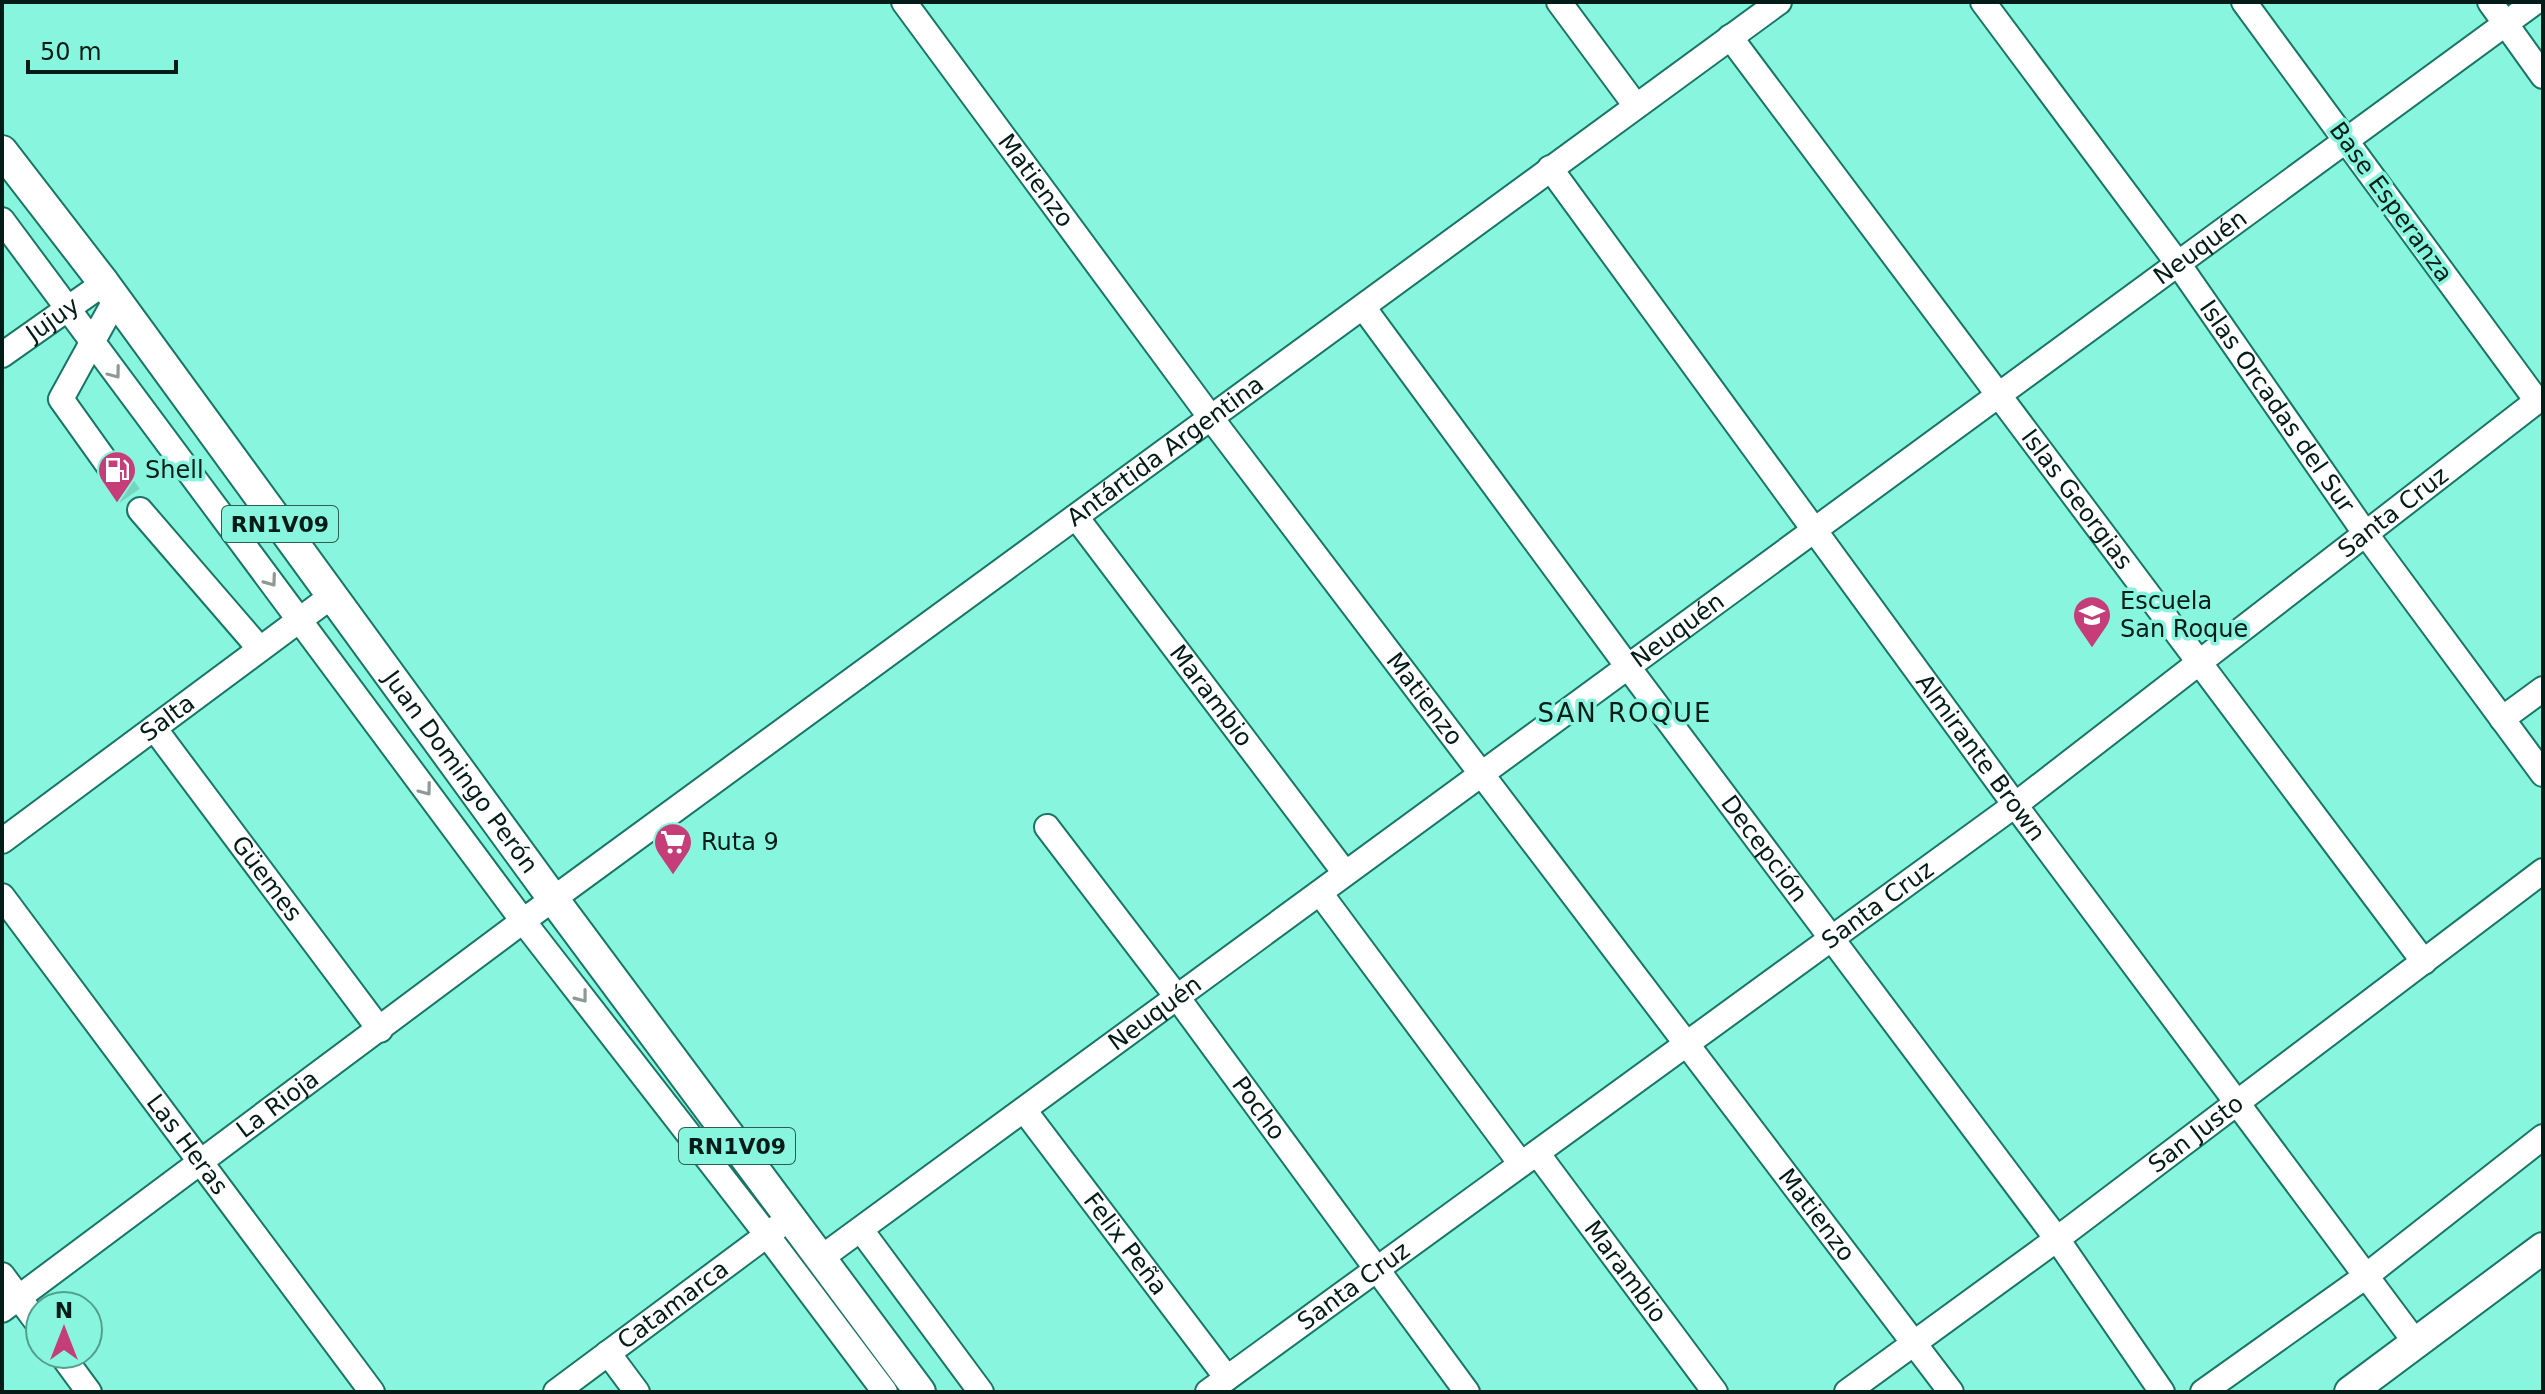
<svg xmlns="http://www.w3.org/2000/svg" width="2545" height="1394" font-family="'DejaVu Sans',sans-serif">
<rect width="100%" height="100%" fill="#88f6de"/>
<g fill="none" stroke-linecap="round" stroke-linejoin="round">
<path stroke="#74d5c0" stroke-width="24" stroke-dasharray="24 12" stroke-linecap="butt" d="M116 476 140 510"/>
<defs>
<g id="minor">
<path id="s1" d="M904 2 1211 418 1951 1392"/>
<path d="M1559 2 1636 106"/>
<path id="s2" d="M1983 2 2179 265 2365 533 2543 774"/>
<path d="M2490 2 2543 76"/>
<path id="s3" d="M1730 37 2424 962"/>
<path id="s4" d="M1550 168 2015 805 2416 1343"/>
<path d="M2 220 523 921 767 1235 885 1392"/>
<path id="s5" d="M1363 307 1628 667 2057 1239 2162 1392"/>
<path id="s6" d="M2 355 104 283"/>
<path d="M116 476 61 399 116 299"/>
<path d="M140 510 260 649"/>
<path id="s7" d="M1076 517 1345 873"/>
<path d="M2502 719 2543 689"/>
<path id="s8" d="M154 728 380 1030"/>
<path id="s9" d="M1047 827 1177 997 1467 1392"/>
<path id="s10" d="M2 841 333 595"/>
<path d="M1320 893 1521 1164"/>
<path id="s11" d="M2 896 372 1392"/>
<path id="s12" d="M1024 1110 1227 1378"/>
<path id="s13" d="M1537 1153 1715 1392"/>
<path d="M861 1230 981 1392"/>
<path id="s14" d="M821 1258 2535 2"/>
<path d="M2 1275 40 1326"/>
<path id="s15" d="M2 1310 523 921 1779 2"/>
<path d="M608 1353 637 1392"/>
<path d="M61 1354 89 1392"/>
<path id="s16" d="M556 1392 779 1226"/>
<path id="s17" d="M1208 1392 2015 805 2537 401 2244 2"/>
<path id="s18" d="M1847 1392 2057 1239 2543 871"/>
<path d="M2203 1392 2366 1276 2543 1137"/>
</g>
<g id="major">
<path id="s19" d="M2 151 104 283 554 900 920 1392"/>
<path d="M2350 1392 2543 1248"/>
</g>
</defs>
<use href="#minor" stroke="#197565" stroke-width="28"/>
<use href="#major" stroke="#197565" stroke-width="34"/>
<use href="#minor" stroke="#fff" stroke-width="24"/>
<use href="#major" stroke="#fff" stroke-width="30"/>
</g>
<defs><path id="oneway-chevron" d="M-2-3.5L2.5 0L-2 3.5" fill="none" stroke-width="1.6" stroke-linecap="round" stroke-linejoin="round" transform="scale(2)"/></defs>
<g stroke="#8e9997">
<use href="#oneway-chevron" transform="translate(115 373) rotate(53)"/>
<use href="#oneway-chevron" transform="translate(271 581) rotate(54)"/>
<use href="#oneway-chevron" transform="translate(426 790) rotate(53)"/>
<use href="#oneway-chevron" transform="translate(582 997) rotate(52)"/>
</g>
<defs>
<symbol id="fuel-pin" viewBox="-11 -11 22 30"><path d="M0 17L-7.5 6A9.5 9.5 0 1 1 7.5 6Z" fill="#c63e79" stroke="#88f6de"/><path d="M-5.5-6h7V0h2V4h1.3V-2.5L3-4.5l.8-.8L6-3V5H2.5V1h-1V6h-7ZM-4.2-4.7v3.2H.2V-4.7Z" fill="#fff"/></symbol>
<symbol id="school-pin" viewBox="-11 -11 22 30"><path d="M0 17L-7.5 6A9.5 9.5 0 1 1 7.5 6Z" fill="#c63e79" stroke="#88f6de"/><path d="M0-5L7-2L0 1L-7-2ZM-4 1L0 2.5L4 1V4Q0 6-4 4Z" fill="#fff"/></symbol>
<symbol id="supermarket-pin" viewBox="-11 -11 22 30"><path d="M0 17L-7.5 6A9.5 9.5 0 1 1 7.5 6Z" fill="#c63e79" stroke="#88f6de"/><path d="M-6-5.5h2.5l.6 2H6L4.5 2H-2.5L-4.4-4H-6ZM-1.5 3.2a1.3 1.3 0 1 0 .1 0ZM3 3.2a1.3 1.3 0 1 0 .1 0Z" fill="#fff"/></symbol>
</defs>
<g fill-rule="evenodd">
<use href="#fuel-pin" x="95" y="448" width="44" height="60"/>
<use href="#school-pin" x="2070" y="593" width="44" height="60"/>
<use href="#supermarket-pin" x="651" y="820" width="44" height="60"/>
</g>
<g text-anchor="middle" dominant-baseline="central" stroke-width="7" stroke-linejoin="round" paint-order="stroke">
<g fill="#88f6de" stroke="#2c5d53" stroke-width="2">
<rect x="222" y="506" width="116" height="36" rx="6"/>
<rect x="679" y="1128" width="116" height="36" rx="6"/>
</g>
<g font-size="22" font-weight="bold" fill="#041c17">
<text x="280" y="524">RN1V09</text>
<text x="737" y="1146">RN1V09</text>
</g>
<g font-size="24" fill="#041c17" stroke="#88f6de">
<text stroke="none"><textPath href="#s1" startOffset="222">Matienzo</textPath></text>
<text transform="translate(2391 202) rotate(54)">Base Esperanza</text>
<text stroke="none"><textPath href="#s14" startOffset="1710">Neuquén</textPath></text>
<text stroke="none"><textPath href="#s6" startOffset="62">Jujuy</textPath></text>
<text stroke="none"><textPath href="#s2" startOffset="500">Islas Orcadas del Sur</textPath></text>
<text stroke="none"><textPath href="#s15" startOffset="1446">Antártida Argentina</textPath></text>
<text stroke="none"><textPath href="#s3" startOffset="578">Islas Georgias</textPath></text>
<text stroke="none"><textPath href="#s17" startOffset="1476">Santa Cruz</textPath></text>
<text stroke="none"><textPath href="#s14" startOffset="1062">Neuquén</textPath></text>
<text stroke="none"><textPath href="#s7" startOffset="224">Marambio</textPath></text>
<text stroke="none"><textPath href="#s1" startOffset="870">Matienzo</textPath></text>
<text stroke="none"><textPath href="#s10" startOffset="206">Salta</textPath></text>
<text stroke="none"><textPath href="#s4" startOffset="730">Almirante Brown</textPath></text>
<text stroke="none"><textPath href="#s19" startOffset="772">Juan Domingo Perón</textPath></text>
<text stroke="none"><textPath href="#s5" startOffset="674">Decepción</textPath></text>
<text stroke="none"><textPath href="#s8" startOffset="188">Güemes</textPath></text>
<text stroke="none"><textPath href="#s17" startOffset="828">Santa Cruz</textPath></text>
<text stroke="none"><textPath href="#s14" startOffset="414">Neuquén</textPath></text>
<text stroke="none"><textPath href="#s15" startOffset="344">La Rioja</textPath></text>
<text stroke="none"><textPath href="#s9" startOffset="352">Pocho</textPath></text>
<text stroke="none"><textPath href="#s18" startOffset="434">San Justo</textPath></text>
<text stroke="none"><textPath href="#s11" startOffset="310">Las Heras</textPath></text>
<text stroke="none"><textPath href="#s1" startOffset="1518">Matienzo</textPath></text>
<text stroke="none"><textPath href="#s12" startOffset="168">Felix Peña</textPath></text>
<text stroke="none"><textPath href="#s13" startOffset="148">Marambio</textPath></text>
<text stroke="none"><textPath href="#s17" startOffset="180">Santa Cruz</textPath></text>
<text stroke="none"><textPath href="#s16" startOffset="146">Catamarca</textPath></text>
</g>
<g font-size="24" fill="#041c17" stroke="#88f6de" text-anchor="start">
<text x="145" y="470">Shell</text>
<text x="2120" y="601">Escuela<tspan x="2120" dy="28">San Roque</tspan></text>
<text x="701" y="842">Ruta 9</text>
</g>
<g font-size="26" letter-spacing="2" fill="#041c17" stroke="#88f6de">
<text x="1625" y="713">SAN ROQUE</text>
</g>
</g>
<rect width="2545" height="1394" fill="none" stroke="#041c17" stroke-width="8"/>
<g transform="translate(64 1330)"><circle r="38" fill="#88f6de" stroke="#539f8e" stroke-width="2"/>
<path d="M0-6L14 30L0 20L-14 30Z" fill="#c63e79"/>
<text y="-12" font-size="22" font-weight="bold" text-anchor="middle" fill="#041c17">N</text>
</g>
<path d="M28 60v12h148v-12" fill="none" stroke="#041c17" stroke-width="4"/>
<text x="40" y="60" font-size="24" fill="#041c17" stroke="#88f6de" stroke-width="6" paint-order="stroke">50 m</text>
</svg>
